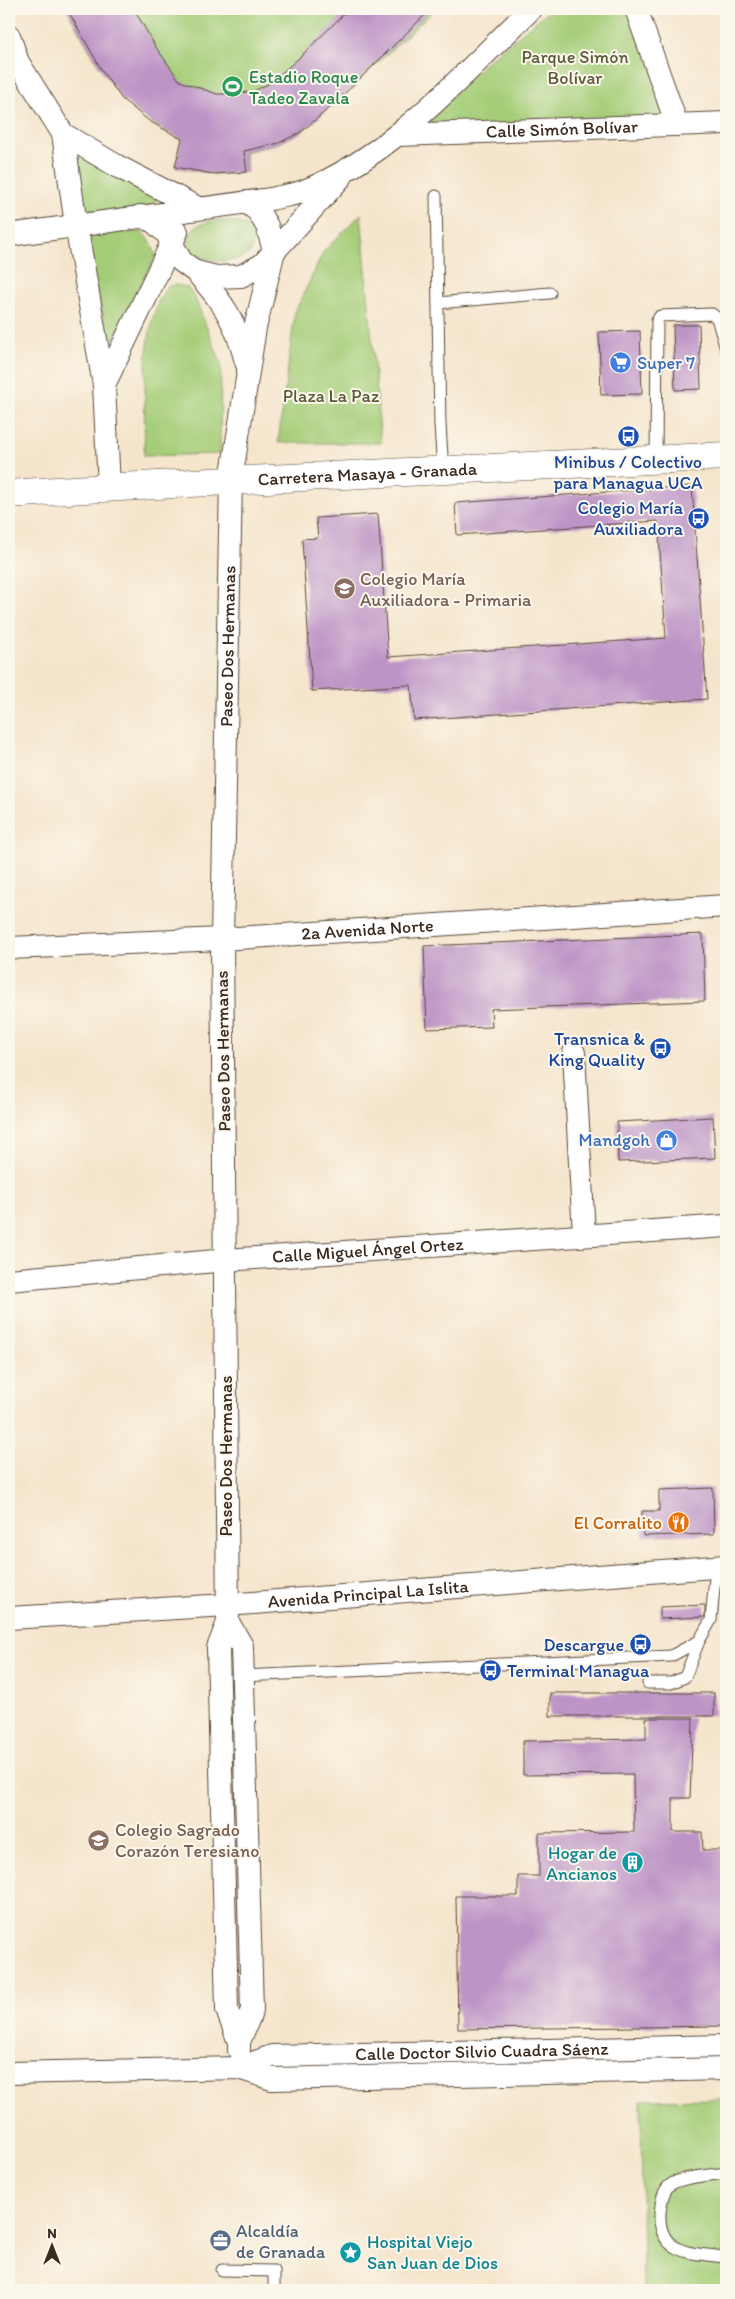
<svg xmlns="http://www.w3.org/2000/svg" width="735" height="2299" font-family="Itim,sans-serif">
<rect width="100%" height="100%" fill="#fbf7ec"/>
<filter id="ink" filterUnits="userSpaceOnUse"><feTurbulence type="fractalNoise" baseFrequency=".02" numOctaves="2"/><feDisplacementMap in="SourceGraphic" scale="10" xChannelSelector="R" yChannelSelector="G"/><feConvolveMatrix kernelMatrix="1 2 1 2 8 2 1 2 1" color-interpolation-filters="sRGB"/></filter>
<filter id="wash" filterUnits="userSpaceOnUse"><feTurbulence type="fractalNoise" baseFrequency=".0096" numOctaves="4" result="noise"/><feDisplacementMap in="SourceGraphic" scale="20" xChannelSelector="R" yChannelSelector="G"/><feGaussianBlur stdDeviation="1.12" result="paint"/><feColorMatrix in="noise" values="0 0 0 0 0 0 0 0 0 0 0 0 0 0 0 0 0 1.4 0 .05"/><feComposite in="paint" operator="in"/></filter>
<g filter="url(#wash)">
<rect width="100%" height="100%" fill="#f5e5cc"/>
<g fill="#a5cd78" stroke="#707c4b">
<path d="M67 9H435L335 103 301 132 279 143 245 152 247 172 213 174 175 167 182 139C171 133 158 128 148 120 109 92 90 50 67 9Z"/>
<path d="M551 9H628L674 121 398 135Z"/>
<path d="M70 157 89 160 156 194V202L151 208 88 217 80 212Z"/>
<path d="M361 214 381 443H278L295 312 324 251Z"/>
<path d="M214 220 235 222 250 227 255 237 251 252C247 254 242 258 237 259 222 264 183 260 189 236 190 233 194 229 196 226Z"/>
<path d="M118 232H142L151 242 156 256 110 345 88 254 91 236Z"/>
<path d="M177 285 188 288 195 298 221 363 220 454 144 456C146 412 139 320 168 286Z"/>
<path d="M726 2099V2290H643L641 2100Z"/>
</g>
<g id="blocks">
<g fill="#bd94c6">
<path d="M67 9H134L155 46 180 81 217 94H233L254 91 270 83 298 59 349 9H431L335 103 301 132 279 143 244 151 247 172 213 174 175 167 182 139 149 121 122 99 104 74Z"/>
<path d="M673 325H699L701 389 675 390Z"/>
<path d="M640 331 642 394 601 395 599 332Z"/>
<path d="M692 486 707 699 414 720 411 685 312 691 302 539 318 538 316 518 378 514 388 657 666 638 658 521 457 535 455 503Z"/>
<path d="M703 934 705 1001 491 1009 492 1027 427 1029 424 946Z"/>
<path d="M713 1117 715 1158 618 1162 617 1122Z"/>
<path d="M713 1488 714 1534 643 1536 642 1511H659V1490Z"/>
<path d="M705 1605V1617L660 1619V1607Z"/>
<rect x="550" y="1693" width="164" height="23"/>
<path d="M646 1718H693L690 1798H673V1832H702L703 1850H726V2026L458 2029 456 1896H518V1876H539V1833L634 1832 633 1774 523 1775V1741L646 1739Z"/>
</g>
</g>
</g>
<g filter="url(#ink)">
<use href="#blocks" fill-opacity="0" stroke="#574638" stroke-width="1"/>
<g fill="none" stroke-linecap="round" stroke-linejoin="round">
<defs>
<g id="service">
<path d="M436 196 440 425 443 471"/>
<path d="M438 303 550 293"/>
<path d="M656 460 657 321 660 316 712 314 717 318 726 349"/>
<path d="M243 1676 671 1656 699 1641"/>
<path d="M648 1683H671L685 1677 699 1641 711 1620 716 1567"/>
<path d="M726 2173C713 2175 680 2177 670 2185 662 2191 661 2204 660 2213 658 2256 694 2253 726 2257"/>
<path d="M222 2270 274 2271V2290"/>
</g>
<g id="minor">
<path d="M636 9 677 125"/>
<path d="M9 36 18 62 63 134 76 225 104 385 109 487"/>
<path d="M63 134 117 166 198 208"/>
<path id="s1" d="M398 135 726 123"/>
<path d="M140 216 154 222 167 234 181 261 196 272 216 277 241 276 262 265 342 176"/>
<path d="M9 235 271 199C282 196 294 195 304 191 392 156 464 73 531 9"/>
<path d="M196 272C223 302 236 321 246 362"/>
<path d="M104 385 177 232"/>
<path id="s2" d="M9 948 222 939 726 906"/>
<path d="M574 1053 584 1235"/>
<path id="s3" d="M9 1280 226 1260 726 1226"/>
<path id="s4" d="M9 1618 227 1605 726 1566"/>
<path d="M228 1622 242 1646 252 2010 239 2042V2050"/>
<path id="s5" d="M239 2042 227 2010 218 1648 228 1622 222 939 231 480 255 328 274 251 267 226 258 211 246 202"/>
<path id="s6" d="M239 2068 272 2056 726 2046"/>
<path d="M9 2073 239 2068 272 2079 726 2069"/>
</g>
<g id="trunk">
<path id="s7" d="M9 494C248 478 487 469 726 456"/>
</g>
</defs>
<use href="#service" stroke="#574638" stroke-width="13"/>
<use href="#minor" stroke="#574638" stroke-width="24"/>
<use href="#trunk" stroke="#574638" stroke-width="29"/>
<use href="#service" stroke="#fff" stroke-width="11"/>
<use href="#minor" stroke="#fff" stroke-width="22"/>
<use href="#trunk" stroke="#fff" stroke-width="28"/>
</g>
</g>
<defs>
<symbol id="stadium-disc" viewBox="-11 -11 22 22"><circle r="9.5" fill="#2e9e5b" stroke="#fbf7ec"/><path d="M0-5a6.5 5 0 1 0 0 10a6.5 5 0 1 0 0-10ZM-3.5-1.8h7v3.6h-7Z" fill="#fff"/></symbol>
<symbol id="supermarket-disc" viewBox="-11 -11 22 22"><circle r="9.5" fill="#3f7fe0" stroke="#fbf7ec"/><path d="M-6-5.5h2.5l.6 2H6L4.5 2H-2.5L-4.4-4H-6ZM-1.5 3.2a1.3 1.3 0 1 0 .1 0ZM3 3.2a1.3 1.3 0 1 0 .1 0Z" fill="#fff"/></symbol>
<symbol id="bus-disc" viewBox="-11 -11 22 22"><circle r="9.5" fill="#1a4fb4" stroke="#fbf7ec"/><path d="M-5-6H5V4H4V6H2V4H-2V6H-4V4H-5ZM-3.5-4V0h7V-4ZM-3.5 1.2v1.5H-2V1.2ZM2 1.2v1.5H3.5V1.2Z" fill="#fff"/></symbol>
<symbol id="school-disc" viewBox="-11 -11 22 22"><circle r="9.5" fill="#8d6e63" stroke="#fbf7ec"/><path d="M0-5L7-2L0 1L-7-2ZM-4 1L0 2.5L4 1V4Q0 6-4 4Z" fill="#fff"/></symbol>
<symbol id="shop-disc" viewBox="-11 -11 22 22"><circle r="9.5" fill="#3f7fe0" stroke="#fbf7ec"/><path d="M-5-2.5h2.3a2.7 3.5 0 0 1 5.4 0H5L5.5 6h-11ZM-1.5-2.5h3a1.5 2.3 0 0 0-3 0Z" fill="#fff"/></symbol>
<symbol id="restaurant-disc" viewBox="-11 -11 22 22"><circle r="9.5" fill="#e8710a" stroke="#fbf7ec"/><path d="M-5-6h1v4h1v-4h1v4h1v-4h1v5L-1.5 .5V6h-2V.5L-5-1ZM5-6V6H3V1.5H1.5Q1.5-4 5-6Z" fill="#fff"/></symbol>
<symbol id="building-disc" viewBox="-11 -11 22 22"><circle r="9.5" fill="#0f9aa8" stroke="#fbf7ec"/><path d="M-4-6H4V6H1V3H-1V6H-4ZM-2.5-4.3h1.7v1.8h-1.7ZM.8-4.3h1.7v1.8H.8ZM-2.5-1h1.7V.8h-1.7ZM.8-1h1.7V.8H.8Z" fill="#fff"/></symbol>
<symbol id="office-disc" viewBox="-11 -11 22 22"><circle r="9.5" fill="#5c6f8a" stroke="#fbf7ec"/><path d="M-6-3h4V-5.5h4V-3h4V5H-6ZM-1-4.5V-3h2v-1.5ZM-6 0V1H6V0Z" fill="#fff"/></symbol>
<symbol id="sight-disc" viewBox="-11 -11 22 22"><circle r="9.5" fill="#0f9aa8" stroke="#fbf7ec"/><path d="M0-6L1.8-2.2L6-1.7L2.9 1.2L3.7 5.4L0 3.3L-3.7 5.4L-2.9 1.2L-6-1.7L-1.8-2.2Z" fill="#fff"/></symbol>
</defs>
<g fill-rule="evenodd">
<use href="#stadium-disc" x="220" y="74" width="25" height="25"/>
<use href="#supermarket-disc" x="608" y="350" width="25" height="25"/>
<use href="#bus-disc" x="616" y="424" width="25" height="25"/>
<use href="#bus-disc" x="686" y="506" width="25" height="25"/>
<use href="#school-disc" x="332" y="576" width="25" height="25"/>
<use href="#bus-disc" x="648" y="1036" width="25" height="25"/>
<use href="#shop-disc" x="654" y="1128" width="25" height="25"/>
<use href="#restaurant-disc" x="666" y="1510" width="25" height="25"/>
<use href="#bus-disc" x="628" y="1632" width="25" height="25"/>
<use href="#bus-disc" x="478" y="1658" width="25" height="25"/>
<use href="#school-disc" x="86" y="1828" width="25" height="25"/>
<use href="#building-disc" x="620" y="1850" width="25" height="25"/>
<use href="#office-disc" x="208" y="2228" width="25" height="25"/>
<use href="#sight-disc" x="338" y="2240" width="25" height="25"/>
</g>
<g text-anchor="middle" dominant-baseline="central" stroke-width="4" stroke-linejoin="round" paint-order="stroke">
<g font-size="18" fill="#5b5b39" stroke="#fbf7ec">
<text x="575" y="57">Parque Simón<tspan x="575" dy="21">Bolívar</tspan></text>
<text x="331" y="396">Plaza La Paz</text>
</g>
<g font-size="18" fill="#27864d" stroke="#fbf7ec" text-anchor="start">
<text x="249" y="77">Estadio Roque<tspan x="249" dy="21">Tadeo Zavala</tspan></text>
</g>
<g font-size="18" fill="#3b2a1e" stroke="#fbf7ec">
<text stroke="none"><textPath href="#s1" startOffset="164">Calle Simón Bolívar</textPath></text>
<text stroke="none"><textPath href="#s7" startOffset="359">Carretera Masaya - Granada</textPath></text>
<text stroke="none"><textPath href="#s5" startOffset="1400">Paseo Dos Hermanas</textPath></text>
<text stroke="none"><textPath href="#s2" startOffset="359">2a Avenida Norte</textPath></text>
<text transform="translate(223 1051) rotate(-91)">Paseo Dos Hermanas</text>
<text stroke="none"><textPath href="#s3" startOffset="360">Calle Miguel Ángel Ortez</textPath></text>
<text transform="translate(226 1456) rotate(-90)">Paseo Dos Hermanas</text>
<text stroke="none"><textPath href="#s4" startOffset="360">Avenida Principal La Islita</textPath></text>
<text stroke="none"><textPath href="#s6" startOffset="245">Calle Doctor Silvio Cuadra Sáenz</textPath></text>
</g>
<g font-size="18" fill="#366cbe" stroke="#fbf7ec" text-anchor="start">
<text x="637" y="363">Super 7</text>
<text x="650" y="1140" text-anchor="end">Mandgoh</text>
</g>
<g font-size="18" fill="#164399" stroke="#fbf7ec" text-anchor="end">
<text x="628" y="462" text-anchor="middle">Minibus / Colectivo<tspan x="628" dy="21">para Managua UCA</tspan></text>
<text x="683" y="508">Colegio María<tspan x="683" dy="21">Auxiliadora</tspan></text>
<text x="645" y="1039">Transnica &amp;<tspan x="645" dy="21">King Quality</tspan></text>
<text x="624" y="1645">Descargue</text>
<text x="507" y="1671" text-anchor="start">Terminal Managua</text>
</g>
<g font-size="18" fill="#785e54" stroke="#fbf7ec" text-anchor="start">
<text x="360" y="579">Colegio María<tspan x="360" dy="21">Auxiliadora - Primaria</tspan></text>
<text x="115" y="1830">Colegio Sagrado<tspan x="115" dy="21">Corazón Teresiano</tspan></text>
</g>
<g font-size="18" fill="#c56008" stroke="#fbf7ec" text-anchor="end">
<text x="662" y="1523">El Corralito</text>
</g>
<g font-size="18" fill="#0d838f" stroke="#fbf7ec" text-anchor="end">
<text x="617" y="1853">Hogar de<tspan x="617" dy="21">Ancianos</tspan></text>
<text x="367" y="2242" text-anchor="start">Hospital Viejo<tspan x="367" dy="21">San Juan de Dios</tspan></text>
</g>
<g font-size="18" fill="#4e5e75" stroke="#fbf7ec" text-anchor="start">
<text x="236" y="2231">Alcaldía<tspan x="236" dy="21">de Granada</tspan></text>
</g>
</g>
<rect width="735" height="2299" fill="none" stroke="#fbf7ec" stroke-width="30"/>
<g transform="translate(52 2246)" stroke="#fbf7ec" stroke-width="4" paint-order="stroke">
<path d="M0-4L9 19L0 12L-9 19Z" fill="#3b2a1e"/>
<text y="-8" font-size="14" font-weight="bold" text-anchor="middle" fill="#3b2a1e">N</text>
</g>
</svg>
